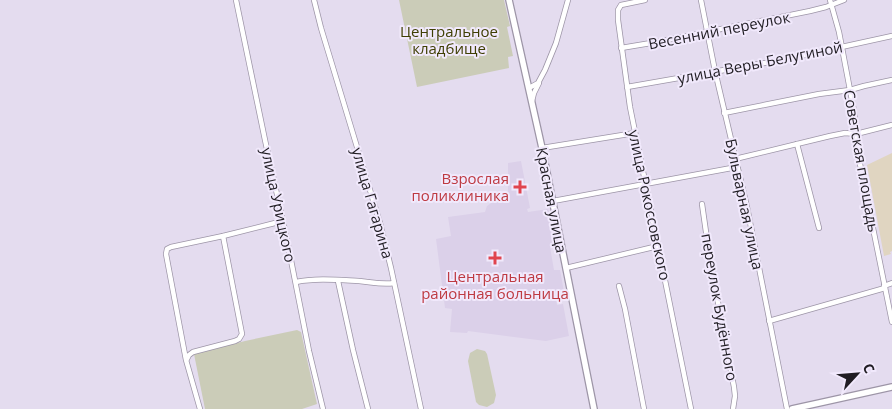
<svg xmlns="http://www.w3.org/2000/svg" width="892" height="409" font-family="'Open Sans',sans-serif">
<rect width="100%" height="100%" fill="#e4dcef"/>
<path fill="#dbd0e9" d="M521 161 530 208 527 209 528 212 548 209 549 212 548 213 550 226H552L555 245 550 247 554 270H560L565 297 556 299 557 305 563 304 569 336 546 341 468 331 467 333 450 332 452 309 445 308 436 239 451 236 448 217 485 212 487 206 508 191V163Z"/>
<path fill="#e0d5c1" d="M892 153V251L890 252 891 254 884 256 867 165Z"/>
<g fill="#cbccb8">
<path d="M399 0H504L510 26 507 27 513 56 508 57 509 68 417 87Z"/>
<path d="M297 330 301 332 317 404 302 409H205L194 354 245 341Z"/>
<path d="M477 349 485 351 487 354 496 395 494 403 487 407 479 405 476 402 468 361 470 353Z"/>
</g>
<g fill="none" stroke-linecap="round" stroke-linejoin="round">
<defs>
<g id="minor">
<path d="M236 0 265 140 286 235 309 351 323 409"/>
<path d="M314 0 321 28 380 223 391 268 421 409"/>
<path d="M645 0 621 5 618 10V20L630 107 691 409"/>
<path d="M701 0 715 71 747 207 787 409"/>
<path d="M830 0 839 32 854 111 859 159 892 322"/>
<path d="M621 48 657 42 810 11 826 7 844 0"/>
<path d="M627 87 782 60 892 36"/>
<path d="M529 88 538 83 545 70 556 43 568 0"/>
<path d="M532 101 534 93 539 83"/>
<path d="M724 113 819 94 850 90 864 86 892 80"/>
<path d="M797 144 819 228"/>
<path d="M542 148 635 133"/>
<path d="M735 159 830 136 845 133 856 134 892 125"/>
<path d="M553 201 737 167"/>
<path d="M702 204 710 260 734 387 735 396 733 409"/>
<path d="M566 268 658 246"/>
<path d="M338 281 353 350 368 409"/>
<path d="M296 282C316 278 338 280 359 281 371 282 382 285 394 283"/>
<path d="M619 286 625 309 644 409"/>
<path d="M884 286 892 283"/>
<path d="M769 321 885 288"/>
<path d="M187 359 189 355 193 352 235 341 239 339 242 334 223 236"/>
<path d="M200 409 186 360 166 254 167 249 171 247 223 236 283 221"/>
</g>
<g id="major">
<path d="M509 0 542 148 594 409"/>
<path d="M792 409 892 387"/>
</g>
</defs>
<use href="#minor" stroke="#9d95a7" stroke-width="6"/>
<use href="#major" stroke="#9d95a7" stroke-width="8"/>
<use href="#minor" stroke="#fff" stroke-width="4.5"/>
<use href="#major" stroke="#fff" stroke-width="5.5"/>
</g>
<g fill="#e0444e" stroke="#f1e9fc" stroke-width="2">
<path d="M517.5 179.5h5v5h5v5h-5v5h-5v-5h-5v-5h5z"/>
<path d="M492.5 250.5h5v5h5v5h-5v5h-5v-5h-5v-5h5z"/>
</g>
<g text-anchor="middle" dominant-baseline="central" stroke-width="4" stroke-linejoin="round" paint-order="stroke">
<g font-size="15" fill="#201d23" stroke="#f1e9fc">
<text transform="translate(719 30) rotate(-11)">Весенний переулок</text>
<text transform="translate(760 62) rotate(-11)">улица Веры Белугиной</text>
<text transform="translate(862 161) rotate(80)">Советская площадь</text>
<text transform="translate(552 200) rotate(79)">Красная улица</text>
<text transform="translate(373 203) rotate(74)">улица Гагарина</text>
<text transform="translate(745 204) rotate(78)">Бульварная улица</text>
<text transform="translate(279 205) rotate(78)">улица Урицкого</text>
<text transform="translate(650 205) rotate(78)">улица Рокоссовского</text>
<text transform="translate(720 307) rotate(80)">переулок Будённого</text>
</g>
<g font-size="15" fill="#3f3f03" stroke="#f1e9fc">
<text x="449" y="31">Центральное<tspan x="449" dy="17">кладбище</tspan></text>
</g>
<g font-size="15" fill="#be3a42" stroke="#f1e9fc" text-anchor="end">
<text x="509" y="178">Взрослая<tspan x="509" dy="17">поликлиника</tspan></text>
<text x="495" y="276" text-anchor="middle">Центральная<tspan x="495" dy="17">районная больница</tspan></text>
</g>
</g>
<g transform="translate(857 374) rotate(64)" stroke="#f1e9fc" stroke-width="4" paint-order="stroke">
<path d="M0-4L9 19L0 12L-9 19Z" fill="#201d23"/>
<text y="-8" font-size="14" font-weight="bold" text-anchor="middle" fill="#201d23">С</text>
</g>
</svg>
